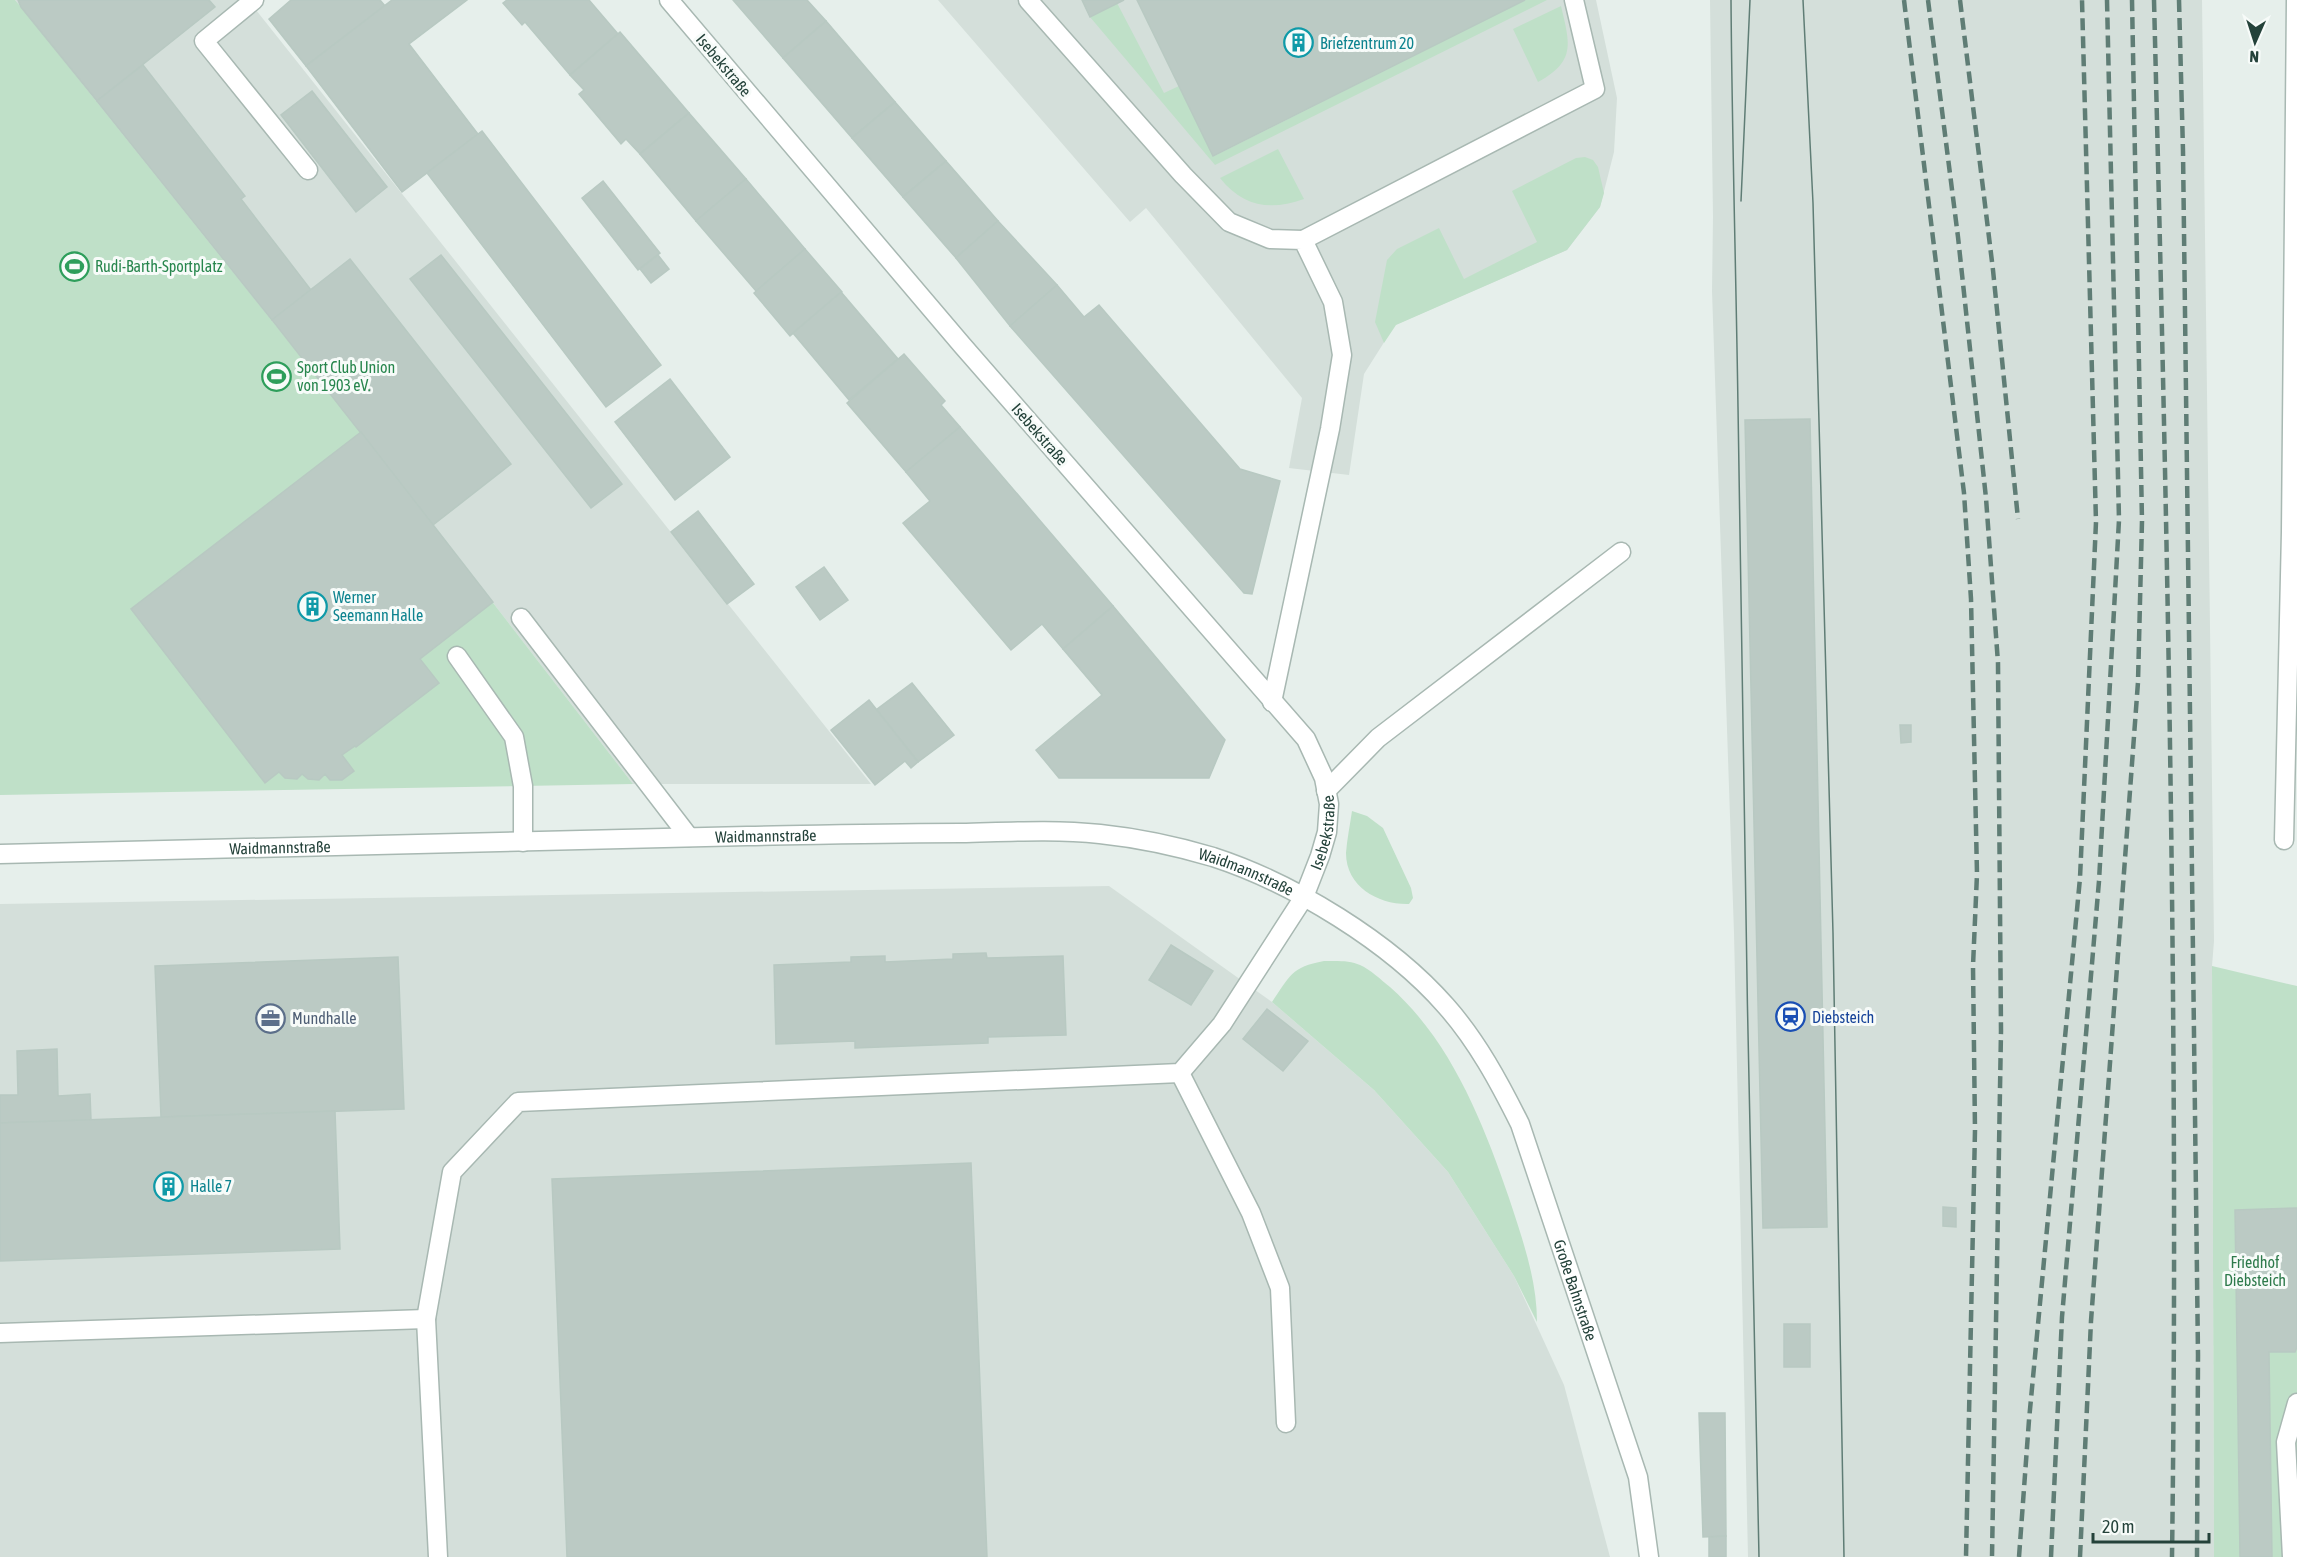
<svg xmlns="http://www.w3.org/2000/svg" width="2297" height="1557" font-family="'Asap Condensed',sans-serif">
<rect width="100%" height="100%" fill="#e6efeb"/>
<g fill="#d4dfda">
<path d="M15 0H248L871 784H633L361 432Z"/>
<path d="M938 0H1596L1617 98 1614 152 1600 207 1567 250 1395 325 1364 374 1349 475 1289 468 1302 398 1146 208 1130 222Z"/>
<path d="M1710 0H2202L2214 941 2212 966 2214 1557H1748L1734 933 1712 291 1713 217Z"/>
<path d="M1109 886 1272 1002 1374 1090 1448 1172 1514 1276 1564 1385 1610 1557H0V904Z"/>
</g>
<g fill="#bfe0c8">
<path d="M0 0H15L21 7 361 432 633 784 0 795Z"/>
<path d="M1525 0H1547L1215 165 1090 17 1117 3 1164 93 1179 86 1214 156Z"/>
<path d="M1561 6C1570 44 1576 61 1538 82L1513 29Z"/>
<path d="M1278 149 1304 199C1270 211 1243 207 1220 178Z"/>
<path d="M1585 157 1593 160 1598 167 1604 193 1600 207 1567 250 1396 325 1384 343 1375 322 1387 260 1397 249 1439 228 1464 279 1537 242 1512 191 1576 158Z"/>
<path d="M1352 811 1367 816 1383 828 1411 888 1413 898 1409 904C1379 905 1346 887 1346 853 1347 839 1350 825 1352 811Z"/>
<path d="M1324 961C1336 961 1350 960 1360 965 1371 970 1380 979 1390 987 1451 1041 1483 1122 1509 1198 1522 1238 1537 1279 1537 1322L1514 1276 1448 1172 1374 1090 1272 1002C1290 976 1291 967 1324 961Z"/>
<path d="M2212 966 2297 986V1557H2214Z"/>
</g>
<g fill="#bbcac4" stroke="#b8c9c2" stroke-width="1.5">
<path d="M18 0H209L215 7 97 101 21 7Z"/>
<path d="M291 0H380L385 6 306 66 269 19Z"/>
<path d="M392 0H467L409 44 478 134 402 192 306 66Z"/>
<path d="M507 0H589L618 34 570 75 525 22 522 25 503 3Z"/>
<path d="M733 0H807L826 21 783 58Z"/>
<path d="M1082 0H1124L1090 17Z"/>
<path d="M1137 0H1525L1213 156Z"/>
<path d="M826 21 895 102 852 138 783 58Z"/>
<path d="M620 32 689 113 640 154 626 139 621 144 579 94 584 90 570 75Z"/>
<path d="M143 65 245 196 241 199 311 290 272 320 97 101Z"/>
<path d="M312 91 387 187 356 212 281 115Z"/>
<path d="M895 102 946 161 903 197 852 138Z"/>
<path d="M689 113 746 179 696 221 640 154Z"/>
<path d="M482 131 661 365 606 407 427 173Z"/>
<path d="M946 161 998 221 956 258 903 197Z"/>
<path d="M746 179 805 249 756 291 696 221Z"/>
<path d="M603 181 660 253 638 270 582 198Z"/>
<path d="M998 221 1057 285 1010 326 956 258Z"/>
<path d="M805 249 842 292 790 336 754 293Z"/>
<path d="M441 255 622 484 591 508 410 279Z"/>
<path d="M658 255 669 269 651 283 640 269Z"/>
<path d="M350 259 511 464 433 525 272 320Z"/>
<path d="M1057 285 1084 317 1099 305 1240 469 1280 481 1252 594 1244 593 1010 326Z"/>
<path d="M841 292 898 359 849 400 793 333Z"/>
<path d="M904 354 945 401 941 405 960 427 906 472 847 403Z"/>
<path d="M670 379 730 457 675 500 615 422Z"/>
<path d="M1810 419 1827 1227 1763 1228 1745 420Z"/>
<path d="M960 427 1113 606 1063 649 1042 624 1011 650 903 523 930 501 906 472Z"/>
<path d="M361 432 493 602 420 659 439 683 356 747 355 746 342 755 354 771 342 780H330L325 774 319 780 308 779 302 774 297 779 285 778 279 772 265 783 131 609Z"/>
<path d="M698 511 754 584 727 604 671 532Z"/>
<path d="M824 567 848 600 820 620 796 587Z"/>
<path d="M1113 606 1225 740 1209 778H1059L1036 750 1102 695 1063 649Z"/>
<path d="M912 683 954 735 918 762 876 710Z"/>
<path d="M869 700 918 762 911 768 905 761 875 785 831 730Z"/>
<path d="M1900 725H1911V742L1901 743Z"/>
<path d="M1171 945 1213 971 1191 1005 1149 980Z"/>
<path d="M986 953 987 958 1063 956 1066 1035 988 1037V1043L855 1048V1041L776 1044 774 965 851 962V957L885 956V962L953 959V954Z"/>
<path d="M398 957 404 1109 161 1117 155 966Z"/>
<path d="M1267 1009 1308 1041 1283 1071 1243 1039Z"/>
<path d="M57 1049 58 1096 90 1094 91 1120 0 1123V1095H18L17 1051Z"/>
<path d="M335 1111 340 1249 0 1261V1123Z"/>
<path d="M971 1163 987 1557H567L552 1179Z"/>
<path d="M1943 1207 1956 1208V1227L1943 1226Z"/>
<path d="M2297 1208V1347L2295 1352H2269L2272 1557H2240L2235 1210Z"/>
<rect x="1784" y="1324" width="26" height="43"/>
<path d="M1699 1413H1725L1726 1536 1703 1537Z"/>
<path d="M1726 1536V1557H1709V1537Z"/>
</g>
<g fill="none" stroke-linecap="round" stroke-linejoin="round">
<defs>
<g id="minor">
<path d="M254 0 204 41 308 170"/>
<path d="M1028 0 1183 175 1229 222 1270 239 1303 240 1333 302 1342 355 1330 429 1272 702"/>
<path d="M1303 240 1595 89 1574 0"/>
<path d="M521 618 689 837"/>
<path d="M457 656 514 737 523 786V842"/>
<path d="M1326 791 1378 738 1621 552"/>
<path d="M2284 840 2291 532 2296 0"/>
<path id="s1" d="M0 854C249 848 498 842 747 836 818 835 890 833 961 833 1007 832 1054 829 1100 834 1138 838 1176 846 1213 857 1293 883 1390 942 1446 1006 1477 1041 1499 1082 1520 1124L1638 1477 1649 1557"/>
<path d="M1180 1073 1251 1213 1280 1288 1286 1423"/>
<path d="M0 1333 426 1319"/>
<path id="s2" d="M438 1557 426 1319 452 1172 518 1102 1180 1073 1222 1024 1304 897 1320 856 1327 832 1329 804 1324 778 1306 739 962 345 669 0"/>
<path d="M2292 1557 2286 1442 2297 1403"/>
</g>
</defs>
<use href="#minor" stroke="#a8b8b2" stroke-width="21"/>
<use href="#minor" stroke="#fff" stroke-width="18"/>
<g stroke="#5f7d75" stroke-width="1.5">
<path d="M1731 0C1732 136 1736 271 1738 407 1743 790 1750 1174 1759 1557"/>
<path d="M1803 0 1813 203 1833 933 1844 1557"/>
<path d="M1741 201 1750 0"/>
</g>
<g stroke="#5f7d75" stroke-width="4.5" stroke-dasharray="12 6" stroke-linecap="butt">
<path d="M1904 0 1964 493 1971 599 1977 874 1973 966 1975 1130 1966 1557"/>
<path d="M1928 0 1958 237 1986 498 1998 663 2001 1031 1992 1557"/>
<path d="M1960 0 1993 270 2018 519"/>
<path d="M2154 0C2167 519 2179 1038 2172 1557"/>
<path d="M2179 0 2183 151 2198 1355 2197 1557"/>
<path d="M2019 1557 2029 1420 2080 878 2096 522 2082 0"/>
<path d="M2051 1557 2062 1317 2099 881 2119 520 2107 0"/>
<path d="M2080 1557 2091 1321 2138 682 2142 521 2132 0"/>
</g>
</g>
<defs>
<symbol id="building-ring" viewBox="-11 -11 22 22"><circle r="9.5" fill="#f7fbf9" stroke="#0f9aa8" stroke-width="1.5"/><path d="M-4-6H4V6H1V3H-1V6H-4ZM-2.5-4.3h1.7v1.8h-1.7ZM.8-4.3h1.7v1.8H.8ZM-2.5-1h1.7V.8h-1.7ZM.8-1h1.7V.8H.8Z" fill="#0f9aa8"/></symbol>
<symbol id="stadium-ring" viewBox="-11 -11 22 22"><circle r="9.5" fill="#f7fbf9" stroke="#2e9e5b" stroke-width="1.5"/><path d="M0-5a6.5 5 0 1 0 0 10a6.5 5 0 1 0 0-10ZM-3.5-1.8h7v3.6h-7Z" fill="#2e9e5b"/></symbol>
<symbol id="station-ring" viewBox="-11 -11 22 22"><circle r="9.5" fill="#f7fbf9" stroke="#1a4fb4" stroke-width="1.5"/><path d="M-3-6H3Q5-6 5-4V2Q5 4 3 4L4.5 6H3L1.5 4h-3L-3 6H-4.5L-3 4Q-5 4-5 2V-4Q-5-6-3-6ZM-3.5-4v3h7v-3ZM-3.5 1v1.5H-2V1ZM2 1v1.5H3.5V1Z" fill="#1a4fb4"/></symbol>
<symbol id="office-ring" viewBox="-11 -11 22 22"><circle r="9.5" fill="#f7fbf9" stroke="#5c6f8a" stroke-width="1.5"/><path d="M-6-3h4V-5.5h4V-3h4V5H-6ZM-1-4.5V-3h2v-1.5ZM-6 0V1H6V0Z" fill="#5c6f8a"/></symbol>
</defs>
<g fill-rule="evenodd">
<use href="#building-ring" x="1282" y="26" width="33" height="33"/>
<use href="#stadium-ring" x="58" y="250" width="33" height="33"/>
<use href="#stadium-ring" x="260" y="360" width="33" height="33"/>
<use href="#building-ring" x="296" y="590" width="33" height="33"/>
<use href="#station-ring" x="1774" y="1000" width="33" height="33"/>
<use href="#office-ring" x="254" y="1002" width="33" height="33"/>
<use href="#building-ring" x="152" y="1170" width="33" height="33"/>
</g>
<g text-anchor="middle" dominant-baseline="central" stroke-width="6" stroke-linejoin="round" paint-order="stroke">
<g font-size="16" fill="#0d838f" stroke="#f7fbf9" text-anchor="start">
<text x="1320" y="43">Briefzentrum 20</text>
<text x="333" y="597">Werner<tspan x="333" dy="18">Seemann Halle</tspan></text>
<text x="190" y="1186">Halle 7</text>
</g>
<g font-size="16" fill="#24423a" stroke="#f7fbf9">
<text transform="translate(724 65) rotate(50)">Isebekstraße</text>
<text transform="translate(1040 434) rotate(49)">Isebekstraße</text>
<text stroke="none"><textPath href="#s2" startOffset="1430">Isebekstraße</textPath></text>
<text stroke="none"><textPath href="#s1" startOffset="766">Waidmannstraße</textPath></text>
<text stroke="none"><textPath href="#s1" startOffset="280">Waidmannstraße</textPath></text>
<text stroke="none"><textPath href="#s1" startOffset="1252">Waidmannstraße</textPath></text>
<text stroke="none"><textPath href="#s1" startOffset="1810">Große Bahnstraße</textPath></text>
</g>
<g font-size="16" fill="#27864d" stroke="#f7fbf9" text-anchor="start">
<text x="95" y="266">Rudi-Barth-Sportplatz</text>
<text x="297" y="367">Sport Club Union<tspan x="297" dy="18">von 1903 eV.</tspan></text>
</g>
<g font-size="16" fill="#164399" stroke="#f7fbf9" text-anchor="start">
<text x="1812" y="1017">Diebsteich</text>
</g>
<g font-size="16" fill="#4e5e75" stroke="#f7fbf9" text-anchor="start">
<text x="292" y="1018">Mundhalle</text>
</g>
<g font-size="16" fill="#2d7a4b" stroke="#f7fbf9">
<text x="2255" y="1262">Friedhof<tspan x="2255" dy="18">Diebsteich</tspan></text>
</g>
</g>
<g transform="translate(2255 42) rotate(183)" stroke="#f7fbf9" stroke-width="4.5" paint-order="stroke">
<path d="M0-4.5L10 22L0 15L-10 22Z" fill="#24423a"/>
<text y="-9" font-size="16" font-weight="bold" text-anchor="middle" fill="#24423a">N</text>
</g>
<path d="M2093 1533v9h116v-9" fill="none" stroke="#24423a" stroke-width="3"/>
<text x="2102" y="1533" font-size="18" fill="#24423a" stroke="#f7fbf9" stroke-width="4.5" paint-order="stroke">20 m</text>
</svg>
